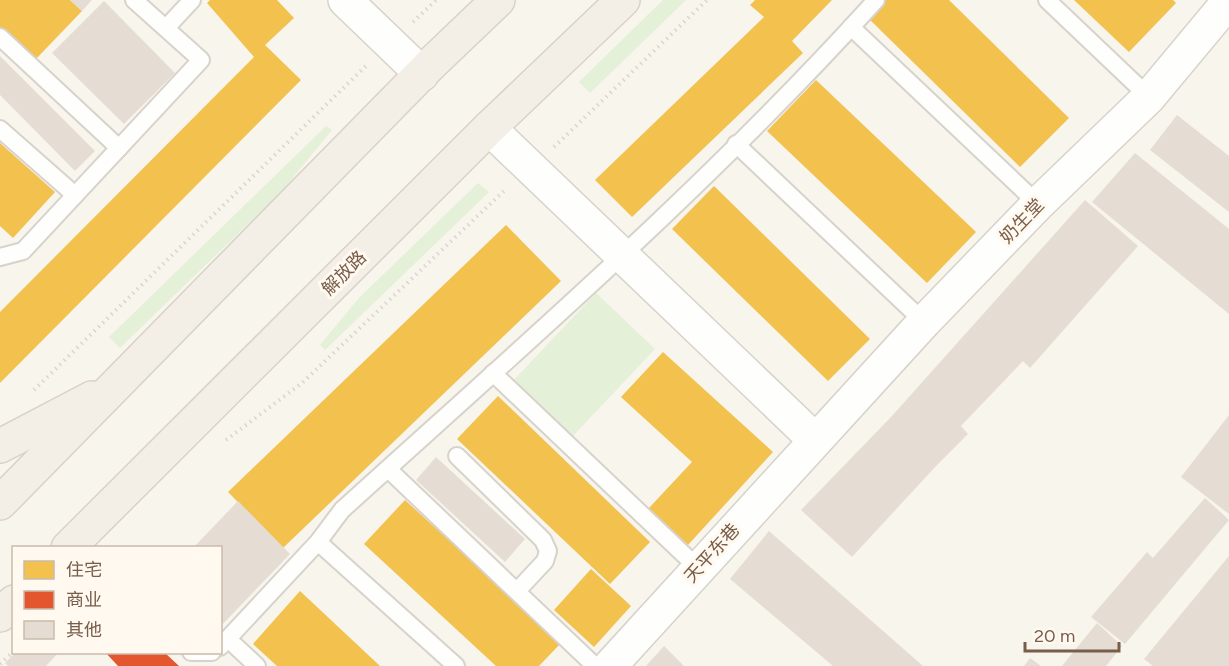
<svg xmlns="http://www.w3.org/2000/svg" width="1229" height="666" font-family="Figtree,'Noto Sans SC',sans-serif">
<rect width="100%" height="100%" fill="#f8f5ed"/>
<g fill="#e4f0d7">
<path d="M663 0H686L590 93 579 82Z"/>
<path d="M326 126 332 130 282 191 120 348 109 337Z"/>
<path d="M478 183 489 192 325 350 320 345 359 298Z"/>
<path d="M596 293 655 349 571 438 512 382Z"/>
</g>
<g fill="#f2c14e">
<path d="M0 0H70L82 11 34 61 0 28Z"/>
<path d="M210 0H277L294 18 265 45 301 80 0 383V312L254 57 207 3Z"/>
<path d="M755 0H832L792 41 803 53 632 217 595 180 764 17 750 5Z"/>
<path d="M880 0H949L1069 118 1020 167 865 15Z"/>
<path d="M1074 0H1173L1176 3 1129 52Z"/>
<path d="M816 80 976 232 927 283 767 131Z"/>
<path d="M0 143 55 192 13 238 0 226Z"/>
<path d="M714 186 870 339 828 381 672 229Z"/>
<path d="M506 225 561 281 283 548 228 492Z"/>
<path d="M663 352 773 452 688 545 649 508 692 462 621 397Z"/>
<path d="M498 396 650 542 610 584 457 439Z"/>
<path d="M405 500 561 643 539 666H496L364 544Z"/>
<path d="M591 569 631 606 594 647 554 610Z"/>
<path d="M300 591 380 666H277L253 644Z"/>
</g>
<path fill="#e4572e" d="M105 652H164L179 666H118Z"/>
<g fill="#e5ddd3">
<path d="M70 0H92L82 11Z"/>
<path d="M104 1 175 73 124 124 52 53Z"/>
<path d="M0 56 95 151 75 171 0 95Z"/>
<path d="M1177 115 1229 156V212L1150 150Z"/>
<path d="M1135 153 1229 229V314L1092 202Z"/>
<path d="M1085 200 1138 246 1030 368 1023 361 961 426 968 434 937 465 852 557 801 510 891 417Z"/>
<path d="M1229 415V514L1181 477Z"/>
<path d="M436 457 525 539 505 562 416 480Z"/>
<path d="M1205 498 1229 520 1125 644 1091 617 1147 552 1153 558Z"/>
<path d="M238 501 290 554 220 627V548H193Z"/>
<path d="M769 531 923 666H833L730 579Z"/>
<path d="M1229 556V666H1153L1144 659Z"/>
<path d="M1097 623 1122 646 1106 666H1062Z"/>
<path d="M664 646 684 666H646Z"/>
<path d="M16 652H59L46 666H8L5 663Z"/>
<path d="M1030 658 1041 666H1024Z"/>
</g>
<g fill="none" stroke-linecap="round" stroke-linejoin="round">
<defs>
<g id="lane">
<path d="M1047 0 1149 97"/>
<path d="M851 27 1038 204"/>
<path d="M166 28 192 0"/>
<path d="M0 37 119 148"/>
<path d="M0 129 75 195"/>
<path d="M736 144 924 322"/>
<path d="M0 257 23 251 201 60 134 0"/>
<path d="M493 373 698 568"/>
<path d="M457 456 543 540 548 551 545 561 517 591"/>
<path d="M388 469 595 666"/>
<path d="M318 542 456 666"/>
<path d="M228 639 257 666"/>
<path d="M220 647 318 542 342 510C524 345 711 183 876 0"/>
<path d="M191 652H212"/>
</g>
<g id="street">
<path d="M489 128 815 440"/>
<path d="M610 666 924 322 1038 204 1149 97 1229 1"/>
</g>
<path id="secondary" d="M345 0 422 74"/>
<g id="primary">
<path d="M0 446 92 398"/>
<path d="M0 503 431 64 498 0"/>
<path d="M68 548 489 128 623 0"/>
<path d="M0 615 14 602"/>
</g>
</defs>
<use href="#lane" stroke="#d7d2cb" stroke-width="20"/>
<use href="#street" stroke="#d7d2cb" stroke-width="36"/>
<use href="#secondary" stroke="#d8d2ca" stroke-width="36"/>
<use href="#primary" stroke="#dad1ca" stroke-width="36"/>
<g stroke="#dbd5ce" stroke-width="4" stroke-dasharray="1.5 4.5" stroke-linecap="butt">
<path d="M413 22 436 0"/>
<path d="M554 147 707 0"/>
<path d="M34 390 368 64"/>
<path d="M226 440 302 383 506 189"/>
<path d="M0 664 14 651"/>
</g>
<use href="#lane" stroke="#fefefc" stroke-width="16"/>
<use href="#street" stroke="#fefefc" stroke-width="33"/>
<use href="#secondary" stroke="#fefefc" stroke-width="33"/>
<use href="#primary" stroke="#f3efe6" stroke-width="33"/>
</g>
<g text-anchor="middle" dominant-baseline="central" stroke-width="6" stroke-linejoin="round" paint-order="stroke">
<g font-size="18" fill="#785d4b" stroke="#fff9ef">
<text transform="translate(1022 221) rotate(-46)">奶生堂</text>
<text transform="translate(344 273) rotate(-45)">解放路</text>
<text transform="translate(712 553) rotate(-48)">天平东巷</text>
</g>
</g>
<rect x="12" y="546" width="210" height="108" fill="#fff9ef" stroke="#c9bbad" stroke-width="1.5"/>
<rect x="24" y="561" width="30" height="18" fill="#f2c14e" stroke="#c9bbad" stroke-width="1.5"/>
<text x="66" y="576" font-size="18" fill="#785d4b">住宅</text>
<rect x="24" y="591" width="30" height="18" fill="#e4572e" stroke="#c9bbad" stroke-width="1.5"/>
<text x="66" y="606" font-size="18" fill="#785d4b">商业</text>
<rect x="24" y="621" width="30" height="18" fill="#e5ddd3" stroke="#c9bbad" stroke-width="1.5"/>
<text x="66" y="636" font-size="18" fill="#785d4b">其他</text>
<path d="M1025 642v9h94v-9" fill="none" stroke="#785d4b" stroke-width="3"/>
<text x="1034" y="642" font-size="18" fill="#785d4b" stroke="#fff9ef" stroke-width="4.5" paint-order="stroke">20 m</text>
</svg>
